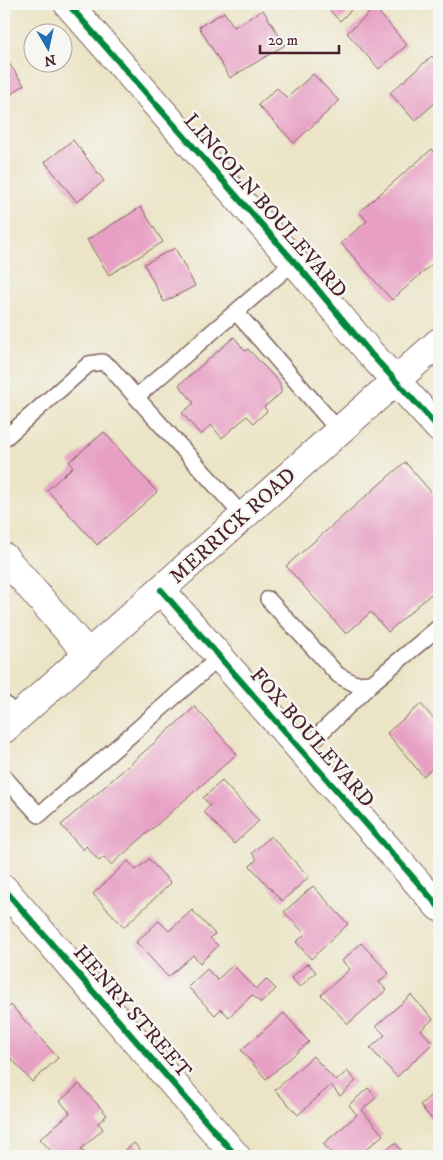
<svg xmlns="http://www.w3.org/2000/svg" width="443" height="1160" font-family="'IM FELL DW Pica',serif">
<rect width="100%" height="100%" fill="#f6f6f2"/>
<filter id="ink" filterUnits="userSpaceOnUse"><feTurbulence type="fractalNoise" baseFrequency=".02" numOctaves="2"/><feDisplacementMap in="SourceGraphic" scale="10" xChannelSelector="R" yChannelSelector="G"/><feConvolveMatrix kernelMatrix="1 2 1 2 8 2 1 2 1" color-interpolation-filters="sRGB"/></filter>
<filter id="wash" filterUnits="userSpaceOnUse"><feTurbulence type="fractalNoise" baseFrequency=".0096" numOctaves="4" result="noise"/><feDisplacementMap in="SourceGraphic" scale="20" xChannelSelector="R" yChannelSelector="G"/><feGaussianBlur stdDeviation="1.12" result="paint"/><feColorMatrix in="noise" values="0 0 0 0 0 0 0 0 0 0 0 0 0 0 0 0 0 1.4 0 .05"/><feComposite in="paint" operator="in"/></filter>
<g filter="url(#wash)">
<rect width="100%" height="100%" fill="#ebe4c6"/>
<g id="blocks">
<g fill="#e7a0c4">
<path d="M323 4H357L340 21Z"/>
<path d="M375 8 407 45 379 69 347 33Z"/>
<path d="M263 10 285 45 230 78 199 27 224 12 234 27Z"/>
<path d="M4 56 24 85 4 99Z"/>
<path d="M432 56 439 64V99L415 121 390 93Z"/>
<path d="M313 74 339 101 294 143 258 105 277 88 287 98Z"/>
<path d="M73 140 104 181 77 202 45 162Z"/>
<path d="M432 149 439 157V258L392 300 341 243 367 221 359 212Z"/>
<path d="M141 207 163 242 109 275 87 240Z"/>
<path d="M175 248 195 286 164 302 144 264Z"/>
<path d="M234 337 245 351 248 349 278 381 281 388V393L264 407 267 411 254 423 247 416 222 438 211 425 201 435 182 413 194 403 179 385Z"/>
<path d="M104 432 157 492 97 545 47 490 73 467 69 462Z"/>
<path d="M405 462 439 501V587L388 632 371 612 346 634 286 566Z"/>
<path d="M421 704 439 725V763L423 776 387 733Z"/>
<path d="M195 707 237 754 111 865 104 857 99 861 86 846 83 850 61 825Z"/>
<path d="M222 781 259 821 234 844 204 812 210 805 203 798Z"/>
<path d="M271 836 309 877 282 901 250 866 257 859 252 853Z"/>
<path d="M149 859 171 883 124 927 93 894 128 861 136 870Z"/>
<path d="M313 886 348 924 311 959 296 942 305 934 284 912Z"/>
<path d="M192 910 215 934 210 938 218 946 200 963 193 955 168 977 136 942 159 921 169 931Z"/>
<path d="M361 943 389 973 379 982 386 990 348 1024 321 995 350 969 342 961Z"/>
<path d="M308 963 316 972 300 987 291 978Z"/>
<path d="M233 965 256 989 266 979 276 989 261 1003 252 995 229 1017 221 1009 215 1015 188 987 207 969 217 980Z"/>
<path d="M411 995 433 1019 421 1030 433 1043 397 1077 370 1048 385 1035 376 1026Z"/>
<path d="M11 1005 58 1058 32 1082 4 1050V1012Z"/>
<path d="M284 1013 309 1042 266 1079 241 1050Z"/>
<path d="M313 1056 336 1081 347 1071 356 1081 340 1096 331 1085 298 1115 275 1090Z"/>
<path d="M79 1084 107 1115 98 1123 103 1129 81 1149 87 1156H56L40 1139 70 1113 60 1101Z"/>
<path d="M368 1088 376 1098 362 1110 383 1135 358 1156H334L323 1144 357 1115 349 1105Z"/>
<path d="M439 1088V1128L420 1105Z"/>
<path d="M134 1143 146 1156H119Z"/>
<path d="M395 1143 406 1156H379Z"/>
</g>
</g>
</g>
<g filter="url(#ink)">
<use href="#blocks" fill-opacity="0" stroke="#826461" stroke-width="1"/>
<g fill="none" stroke-linecap="round" stroke-linejoin="round">
<defs>
<g id="lane">
<path d="M236 312 339 431"/>
<path d="M136 397 243 516"/>
<path d="M4 439 89 364 102 362 110 367 136 397 294 262"/>
<path d="M268 599 338 675 355 684 372 683 439 627"/>
<path d="M4 703 17 718"/>
<path d="M302 751 372 683"/>
<path d="M4 777 39 815 220 657"/>
</g>
<g id="street">
<path d="M68 4 304 273 371 354 439 428"/>
<path d="M4 557 89 655"/>
<path d="M161 590 439 907"/>
<path d="M4 889 236 1156"/>
</g>
<path id="primary" d="M4 729 439 342"/>
</defs>
<use href="#lane" stroke="#826461" stroke-width="18"/>
<use href="#street" stroke="#826461" stroke-width="30"/>
<use href="#primary" stroke="#826461" stroke-width="30"/>
<use href="#lane" stroke="#fff" stroke-width="15"/>
<use href="#street" stroke="#fff" stroke-width="28"/>
<use href="#primary" stroke="#fff" stroke-width="28"/>
<defs>
<g id="cycleway">
<path d="M68 4 304 273 371 354 439 428"/>
<path d="M161 590 439 907"/>
<path d="M4 889 236 1156"/>
</g>
</defs>
<use href="#cycleway" stroke="#f6f6f2" stroke-width="9"/>
<use href="#cycleway" stroke="#00873e" stroke-width="6"/>
</g>
</g>
<g text-anchor="middle" dominant-baseline="central" stroke-width="5" stroke-linejoin="round" paint-order="stroke">
<g font-size="21" fill="#4a1f2b" stroke="#f6f6f2">
<text transform="translate(265 206) rotate(49)">LINCOLN BOULEVARD</text>
<text transform="translate(233 526) rotate(-42)">MERRICK ROAD</text>
<text transform="translate(312 738) rotate(49)">FOX BOULEVARD</text>
<text transform="translate(132 1012) rotate(49)">HENRY STREET</text>
</g>
</g>
<rect width="443" height="1160" fill="none" stroke="#f6f6f2" stroke-width="20"/>
<g transform="translate(48 48) rotate(171)"><circle r="24" fill="#f6f6f2" stroke="#b1a0a2"/>
<path d="M0-4L9 19L0 12L-9 19Z" fill="#1f6fb2"/>
<text y="-8" font-size="14" font-weight="bold" text-anchor="middle" fill="#4a1f2b">N</text>
</g>
<path d="M260 45v8h79v-8" fill="none" stroke="#4a1f2b" stroke-width="2.5"/>
<text x="268" y="45" font-size="15" fill="#4a1f2b" stroke="#f6f6f2" stroke-width="4" paint-order="stroke">20 m</text>
</svg>
